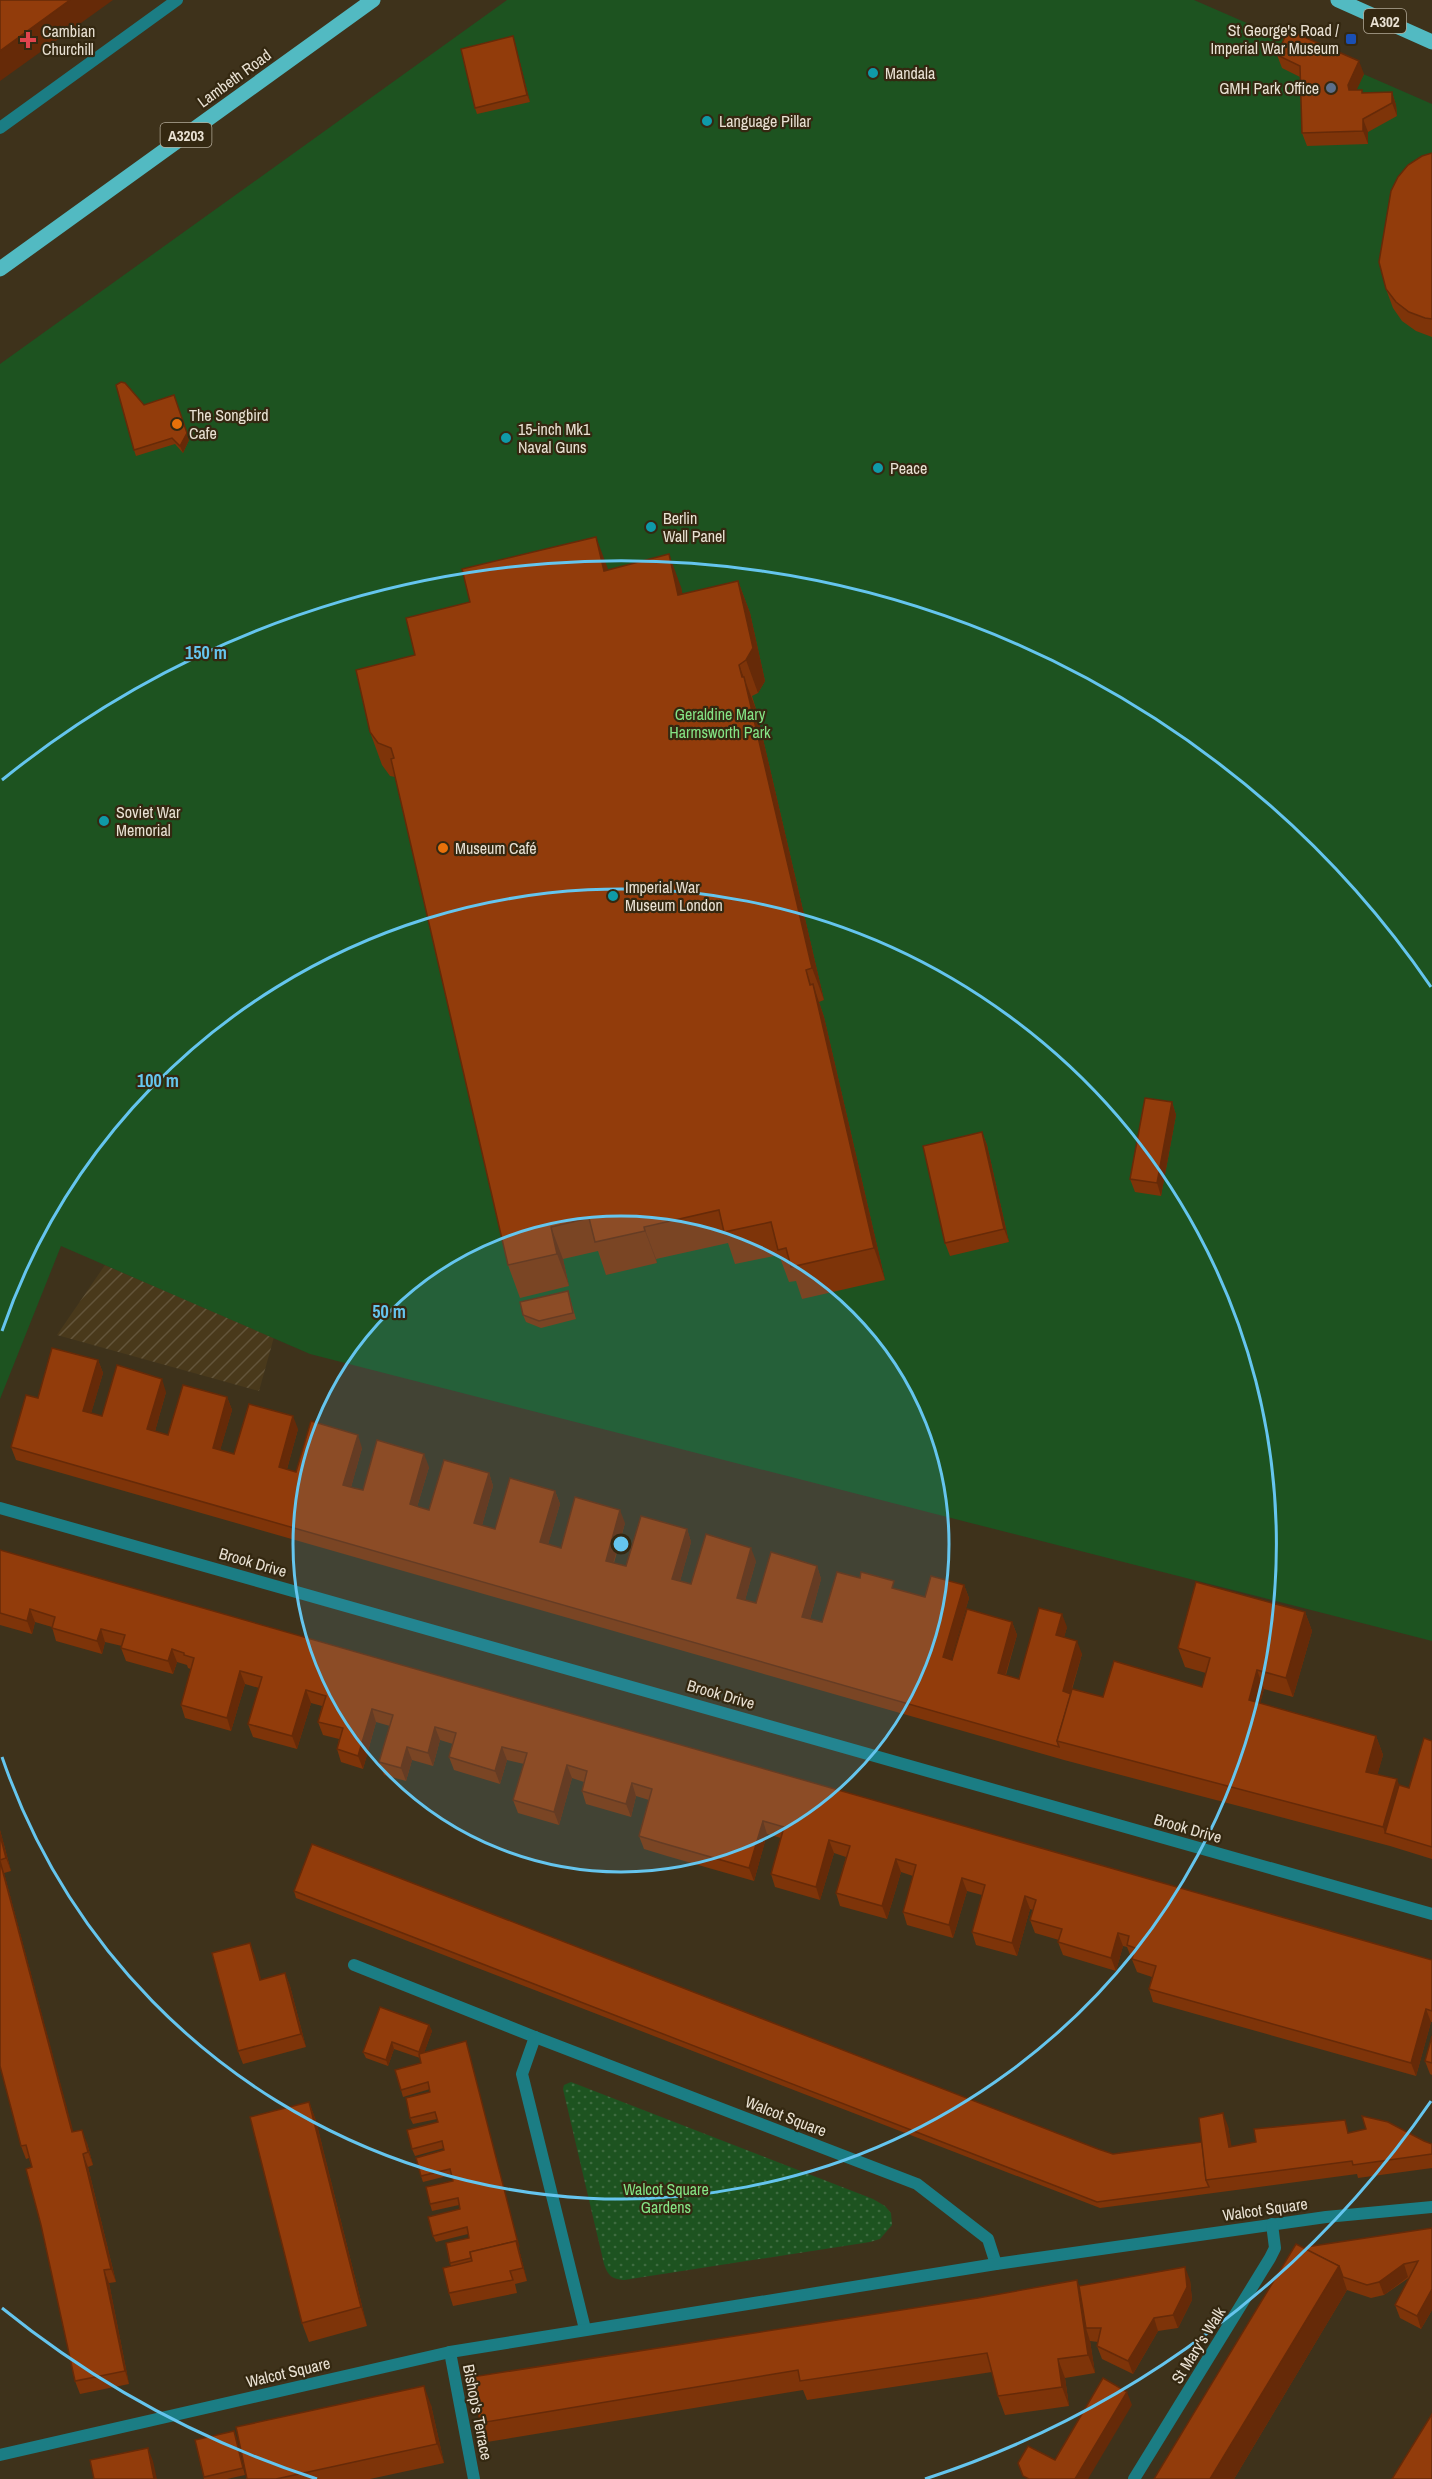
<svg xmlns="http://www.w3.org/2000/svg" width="1432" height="2479" font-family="'Archivo Narrow',sans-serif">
<defs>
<pattern id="industrial-furrows" width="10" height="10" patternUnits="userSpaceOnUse" patternTransform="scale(1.5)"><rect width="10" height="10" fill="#49391b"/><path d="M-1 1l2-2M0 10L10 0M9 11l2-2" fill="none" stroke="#63553b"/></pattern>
<pattern id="grass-dots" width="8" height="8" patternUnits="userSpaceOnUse" patternTransform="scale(1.5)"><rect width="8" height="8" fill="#1d5320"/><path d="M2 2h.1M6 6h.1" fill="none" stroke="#3e6b40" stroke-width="1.8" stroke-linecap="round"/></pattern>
</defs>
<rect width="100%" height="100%" fill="#3e321b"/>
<path fill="url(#industrial-furrows)" d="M105 1265 274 1337 259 1391 57 1335Z"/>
<path fill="url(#grass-dots)" d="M571 2082 873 2199 885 2206 891 2213 892 2225 880 2239 870 2242 624 2280C612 2279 608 2276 604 2264L563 2089 564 2085Z"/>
<path fill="#1d5320" d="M507 0H1194L1432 104V1641L310 1354 61 1246 0 1399V364Z"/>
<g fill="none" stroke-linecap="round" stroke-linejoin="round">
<g stroke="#1b7d84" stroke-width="12">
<path d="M0 128 177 0"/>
<path d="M0 1508 1432 1914"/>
<path d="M354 1965 535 2037 917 2184 988 2239 996 2264"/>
<path d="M535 2037 522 2074 585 2329"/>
<path d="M450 2352 474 2479"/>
<path d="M0 2455 450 2352 996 2264 1326 2217 1432 2207"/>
<path d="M1134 2479 1270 2258 1275 2248 1272 2224"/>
</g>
<g stroke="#52bac2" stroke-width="15">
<path d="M1338 0 1432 42"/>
<path d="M0 269 373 0"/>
</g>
</g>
<g fill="#7e3409">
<path d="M513 36 530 102 477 114 475 108Z"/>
<path d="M1277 55 1364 74 1356 90 1363 93 1392 92 1396 105 1397 116 1368 132V144L1307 146 1302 133 1300 77 1282 68Z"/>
<path d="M1432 153V337L1416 331 1402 321 1393 308 1386 289Z"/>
<path d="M144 405 189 440 183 453 175 444 136 456 134 450Z"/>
<path d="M608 570 681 587 682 594 738 581 750 613 765 681 758 693 752 696 756 709 824 1000 819 1002 824 1017 885 1280 802 1299 796 1281 789 1282 779 1255 735 1264 728 1243 656 1259 657 1263 606 1275 598 1251 563 1259 569 1286 520 1298 508 1265 395 777 390 776 382 765 370 732 415 655Z"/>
<path d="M1172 1102 1176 1115 1161 1196 1135 1192 1130 1179Z"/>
<path d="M982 1132 987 1145 1009 1242 950 1256 945 1243Z"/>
<path d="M568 1291 576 1319 541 1328 526 1322 523 1315Z"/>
<path d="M98 1360 103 1373 91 1413 102 1416 166 1392 155 1431 168 1435 227 1397 232 1410 220 1450 234 1454 298 1429 287 1469 296 1472 362 1448 351 1487 363 1490 429 1467 417 1507 429 1510 489 1473 493 1486 482 1525 495 1529 555 1491 560 1504 548 1544 561 1548 625 1523 614 1563 626 1566 687 1529 691 1542 680 1581 691 1584 756 1561 745 1600 756 1603 817 1566 821 1579 810 1619 822 1622 897 1589 925 1597 964 1585 969 1598 951 1659 952 1660 1012 1622 1017 1635 1006 1675 1019 1679 1067 1627 1064 1637 1082 1654 1071 1693 1103 1697 1202 1687 1206 1673 1185 1667 1178 1648 1305 1612 1312 1631 1293 1697 1264 1689 1260 1703 1376 1736 1383 1755 1377 1775 1399 1785 1409 1788 1432 1741V1859L1390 1846 1064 1760 16 1460 11 1447 38 1398Z"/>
<path d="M0 1550 1432 1960V2022H1431L1416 2076 1153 2002 1149 1989 1152 1977 1137 1972 1127 1947 1123 1946 1116 1971 1063 1955 1058 1942 1059 1940 1035 1933 1030 1920 1033 1910 1030 1909 1017 1956 976 1945 972 1932 982 1895 967 1891 953 1938 907 1925 903 1912 913 1876 901 1872 887 1919 840 1906 836 1893 846 1857 834 1853 820 1900 775 1887 771 1874 781 1838 767 1834 754 1881 667 1856 644 1849 639 1836 649 1800 636 1796 631 1817 586 1804 582 1791 584 1782 572 1778 559 1825 518 1813 513 1800 524 1764 507 1760 500 1784 454 1770 449 1757 453 1744 440 1740 433 1766 412 1760 406 1781 384 1775 379 1762 390 1726 376 1722 363 1769 341 1762 337 1749 339 1739 323 1735 318 1722 322 1706 311 1703 297 1749 253 1737 248 1724 259 1688 245 1684 231 1731 185 1718 181 1705 191 1669 188 1668 187 1665 177 1662 173 1674 126 1661 121 1648 122 1646 105 1642 102 1654 56 1641 52 1627 35 1622 32 1634 0 1625Z"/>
<path d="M0 1830 11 1871 4 1873 73 2132 87 2143 93 2165 88 2167 116 2282 109 2283 129 2384 80 2394 75 2381 41 2225 32 2167 29 2158 26 2159 21 2146 0 2066Z"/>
<path d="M294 1891 1113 2154 1202 2142 1228 2126 1231 2147 1350 2133 1424 2141 1432 2144V2168L1358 2178 1357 2174 1100 2208 296 1898Z"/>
<path d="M250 1943 261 1980 285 1973 290 1986 306 2047 243 2064 238 2051Z"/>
<path d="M429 2025 432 2031 424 2053 468 2048 527 2281 515 2284 517 2293 453 2306 449 2293 451 2266 450 2263 469 2238 468 2234 436 2242 433 2236 460 2209 459 2205 432 2211 430 2204 453 2181 451 2175 423 2182 421 2176 444 2150V2148L415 2156 412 2149 438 2122 437 2119 413 2124 410 2118 430 2092V2089L403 2097 401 2090 421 2063 420 2058 394 2049 388 2066 366 2058 363 2052Z"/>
<path d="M1432 2036V2075L1430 2074 1425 2061Z"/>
<path d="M309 2102 316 2121 367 2326 309 2342 302 2323Z"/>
<path d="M1432 2228V2310L1421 2329 1400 2318 1395 2305 1410 2277 1384 2295 1371 2298 1347 2290 1234 2479H1154L1304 2249Z"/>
<path d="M1190 2280 1192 2300 1178 2328 1158 2331 1133 2374 1102 2359 1097 2346 1098 2342 1090 2341 1095 2373 1065 2378 1069 2406 1005 2415 998 2396 992 2372 807 2400 803 2390 487 2442 480 2423 1079 2286Z"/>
<path d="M431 2405 444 2463 370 2479H247Z"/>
<path d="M234 2431 245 2475 227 2479H204L195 2440Z"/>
</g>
<g fill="#662a08">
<path d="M70 0H113L0 81V51Z"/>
<path d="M513 36 515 42 530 102 527 95Z"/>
<path d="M1359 61 1364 74 1353 98 1349 90 1348 85Z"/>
<path d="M1392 92 1396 105 1397 116 1392 103Z"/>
<path d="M1363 119 1368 132V144L1363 131Z"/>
<path d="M174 395 189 440 183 453 180 446Z"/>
<path d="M596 537 608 569 604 571Z"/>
<path d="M669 554 681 587 690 627 678 595Z"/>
<path d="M738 581 750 613 765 681 758 693 746 660Z"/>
<path d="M739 665 756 709 824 1000 812 968Z"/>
<path d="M806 970 815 997 813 984 824 1017 885 1280 874 1248Z"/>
<path d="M1172 1102 1176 1115 1161 1196 1157 1183Z"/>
<path d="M982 1132 987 1145 1009 1242 1004 1229Z"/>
<path d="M551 1227 563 1259 569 1286 557 1254Z"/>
<path d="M644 1227 656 1259 657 1263 645 1231Z"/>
<path d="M98 1360 103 1373 88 1424 83 1411Z"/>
<path d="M162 1379 166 1392 152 1442 147 1429Z"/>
<path d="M227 1397 232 1410 217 1461 213 1448Z"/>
<path d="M293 1416 298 1429 284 1480 279 1467Z"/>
<path d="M358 1435 362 1448 348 1498 343 1485Z"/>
<path d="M424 1454 429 1467 414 1517 410 1504Z"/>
<path d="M489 1473 493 1486 479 1536 474 1523Z"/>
<path d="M555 1491 560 1504 545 1555 540 1542Z"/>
<path d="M620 1510 625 1523 610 1574 606 1561Z"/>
<path d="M687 1529 691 1542 677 1592 672 1579Z"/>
<path d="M751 1548 756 1561 742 1611 737 1598Z"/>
<path d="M817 1566 821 1579 807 1630 802 1617Z"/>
<path d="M964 1585 969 1598 948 1670 943 1657Z"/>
<path d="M30 1609 35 1622 32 1634 27 1621Z"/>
<path d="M1305 1612 1312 1631 1293 1697 1286 1678Z"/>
<path d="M1062 1614 1067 1627 1061 1648 1056 1635Z"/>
<path d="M1012 1622 1017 1635 1002 1686 998 1673Z"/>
<path d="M101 1629 105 1642 102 1654 97 1641Z"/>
<path d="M1077 1641 1082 1654 1067 1704 1063 1691Z"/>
<path d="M172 1649 177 1662 173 1674 168 1661Z"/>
<path d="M1257 1670 1264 1689 1256 1719 1249 1700Z"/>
<path d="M240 1671 245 1684 231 1731 227 1718Z"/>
<path d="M306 1690 311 1703 297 1749 292 1736Z"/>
<path d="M372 1709 376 1722 363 1769 358 1756Z"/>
<path d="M435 1727 440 1740 433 1766 428 1753Z"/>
<path d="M1376 1736 1383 1755 1373 1791 1366 1772Z"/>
<path d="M407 1747 412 1760 406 1781 401 1768Z"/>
<path d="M502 1747 507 1760 500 1784 495 1771Z"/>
<path d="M567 1765 572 1778 559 1825 554 1812Z"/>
<path d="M1397 1779 1404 1798 1385 1833 1383 1827Z"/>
<path d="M632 1783 636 1796 631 1817 626 1804Z"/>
<path d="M763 1821 767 1834 754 1881 749 1868Z"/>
<path d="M0 1830 11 1871 6 1858 0 1835Z"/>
<path d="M829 1840 834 1853 820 1900 816 1887Z"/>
<path d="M896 1859 901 1872 887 1919 882 1906Z"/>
<path d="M0 1861 4 1873 77 2145 72 2132Z"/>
<path d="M962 1878 967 1891 953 1938 949 1925Z"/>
<path d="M1025 1896 1030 1909 1017 1956 1012 1943Z"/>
<path d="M1118 1933 1123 1946 1116 1971 1111 1958Z"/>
<path d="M250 1943 255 1956 265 1993 260 1980Z"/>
<path d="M285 1973 290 1986 306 2047 301 2034Z"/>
<path d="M1426 2009 1431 2022 1416 2076 1411 2063Z"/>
<path d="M429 2025 432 2031 422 2059 419 2052Z"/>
<path d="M466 2041 468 2048 527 2281 523 2268Z"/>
<path d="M392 2042 394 2049 388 2066 386 2060Z"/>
<path d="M309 2102 316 2121 367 2326 361 2307Z"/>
<path d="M1223 2113 1228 2126 1234 2160 1229 2147Z"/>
<path d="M82 2130 87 2143 93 2165 88 2152Z"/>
<path d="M83 2154 88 2167 116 2282 111 2269Z"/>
<path d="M1404 2264 1408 2277 1384 2295 1379 2282Z"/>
<path d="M1339 2266 1347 2290 1234 2479H1210Z"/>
<path d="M1185 2267 1190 2280 1192 2300 1178 2328 1173 2315Z"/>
<path d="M104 2270 109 2283 129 2384 125 2371Z"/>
<path d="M1077 2280 1084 2299 1086 2328 1090 2341 1095 2373 1088 2355Z"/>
<path d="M1432 2289V2310L1421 2329 1417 2316Z"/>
<path d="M1154 2318 1158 2331 1133 2374 1128 2361Z"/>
<path d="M1058 2359 1065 2378 1069 2406 1062 2387Z"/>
<path d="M424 2386 431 2405 444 2463 437 2444Z"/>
<path d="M1127 2392 1132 2405 1088 2479H1075Z"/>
<path d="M234 2431 237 2438 245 2475 243 2468Z"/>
<path d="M148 2448 153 2461 157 2479H154Z"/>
</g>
<g fill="#923c0b" stroke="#662a08" stroke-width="1.5">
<path d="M0 0H70L0 51Z"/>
<path d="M1288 30 1359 61 1348 85 1349 90H1362V93L1392 92V103L1363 119V131L1302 133 1300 66 1277 55Z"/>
<path d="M513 36 527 95 475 108 461 49Z"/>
<path d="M1432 153V319L1425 318 1409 312 1396 302 1386 289 1379 262 1391 191 1398 177 1408 165 1422 156Z"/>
<path d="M121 382 125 383 144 405 174 395 187 433 180 446 172 438 134 450 116 385Z"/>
<path d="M596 537 604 571 669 554 678 595 738 581 753 648 746 660 739 665 742 677H744L812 968 806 970 810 985 813 984 874 1248 791 1267 786 1248 778 1250 771 1222 724 1232 719 1210 644 1227 645 1231 595 1242 589 1218 551 1227 557 1254 508 1265 391 759 394 758 391 748 378 743 370 732 356 670 415 655 406 618 470 602 462 569Z"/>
<path d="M1145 1098 1172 1102 1157 1183 1130 1179Z"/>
<path d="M982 1132 1004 1229 945 1243 923 1146Z"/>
<path d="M568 1291 573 1313 539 1321 523 1315 520 1302Z"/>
<path d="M52 1348 98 1360 83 1411 102 1416 117 1365 162 1379 147 1429 168 1435 183 1385 227 1397 213 1448 234 1454 249 1404 293 1416 279 1467 296 1472 311 1421 358 1435 343 1485 354 1488 363 1490 377 1440 424 1454 410 1504 419 1507 429 1510 444 1460 489 1473 474 1523 495 1529 510 1478 555 1491 540 1542 561 1548 575 1497 620 1510 606 1561 626 1566 641 1516 687 1529 672 1579 691 1584 706 1534 751 1548 737 1598 756 1603 771 1552 817 1566 802 1617 822 1622 837 1572 860 1578 861 1572 894 1581 892 1588 925 1597 931 1576 964 1585 943 1657 952 1660 967 1609 1012 1622 998 1673 1019 1679 1039 1608 1062 1614 1056 1635 1077 1641 1063 1691 1071 1694 1057 1741 1059 1747 11 1447 26 1395 38 1398Z"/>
<path d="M0 1550 1432 1960V2011L1426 2009 1411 2063 1149 1989 1156 1966 1132 1959 1135 1948 1127 1945 1129 1936 1118 1933 1111 1958 1058 1942 1062 1929 1030 1920 1036 1900 1025 1896 1012 1943 972 1932 985 1885 962 1878 949 1925 903 1912 916 1865 896 1859 882 1906 836 1893 850 1846 829 1840 816 1887 771 1874 784 1827 763 1821 749 1868 662 1843 639 1836 652 1789 632 1783 626 1804 582 1791 587 1771 567 1765 554 1812 513 1800 527 1753 502 1747 495 1771 449 1757 456 1733 435 1727 428 1753 407 1747 401 1768 379 1762 393 1715 372 1709 358 1756 337 1749 343 1728 318 1722 326 1696 306 1690 292 1736 248 1724 262 1677 240 1671 227 1718 181 1705 194 1658 184 1655V1653L172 1649 168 1661 121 1648 125 1635 101 1629 97 1641 52 1628 55 1617 30 1609 27 1621 0 1613Z"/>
<path d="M1196 1582 1305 1612 1286 1678 1257 1670 1249 1700 1376 1736 1366 1772 1397 1779 1383 1827 1057 1741 1072 1689 1103 1697 1114 1661 1202 1687 1210 1658 1178 1648Z"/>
<path d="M1424 1738 1432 1741V1847L1385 1833 1399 1785 1409 1788Z"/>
<path d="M0 1835 6 1858 0 1860Z"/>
<path d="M312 1844 1098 2149 1113 2154 1202 2142 1206 2180 1209 2187 1097 2202 294 1891Z"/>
<path d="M0 1861 72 2132 82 2130 88 2152 83 2154 111 2269 104 2270 125 2371 75 2381 41 2225 26 2169 32 2167 26 2145 21 2146 0 2066Z"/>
<path d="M250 1943 260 1980 285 1973 301 2034 238 2051 212 1953Z"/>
<path d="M380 2007 429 2025 419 2052 392 2042 386 2060 363 2052Z"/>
<path d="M1432 2036V2063L1425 2061Z"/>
<path d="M466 2041 519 2247 516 2241 470 2252 471 2258 450 2263 446 2243 469 2238 467 2227 433 2236 428 2217 460 2209 458 2198 430 2204 426 2187 453 2181 450 2169 421 2176 416 2158 444 2150 442 2141 412 2149 407 2130 438 2122 435 2112 410 2118 406 2098 430 2092 428 2082 401 2090 395 2070 421 2063 419 2054Z"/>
<path d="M309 2102 361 2307 302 2323 250 2117Z"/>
<path d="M1223 2113 1229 2147 1256 2142 1254 2129 1345 2120 1348 2133 1366 2129 1362 2116 1388 2122 1424 2141 1432 2144V2154L1353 2165 1352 2161 1206 2180 1199 2118Z"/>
<path d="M1432 2228V2289L1417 2316 1395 2305 1418 2261 1404 2264 1379 2282 1367 2285 1343 2277 1339 2266 1304 2249 1306 2247Z"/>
<path d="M516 2241 523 2268 510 2271 513 2280 449 2293 443 2268 472 2261 470 2252Z"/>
<path d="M1296 2244 1339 2266 1210 2479H1154Z"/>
<path d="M1185 2267 1187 2287 1173 2315 1154 2318 1128 2361 1097 2346 1101 2328H1086L1079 2286Z"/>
<path d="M1077 2280 1088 2355 1058 2359 1062 2387 998 2396 987 2353 800 2381 798 2370 480 2423 472 2377 978 2298Z"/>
<path d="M1103 2378 1127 2392 1075 2479H1029L1023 2476 1018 2463 1028 2446 1055 2460Z"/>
<path d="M424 2386 437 2444 276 2479H247L236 2427Z"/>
<path d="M1432 2414V2479H1392Z"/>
<path d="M234 2431 243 2468 204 2477 195 2440Z"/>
<path d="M148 2448 154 2479H94L90 2460Z"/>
</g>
<circle cx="621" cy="1544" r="328" fill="#65c5ee" fill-opacity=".12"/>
<g fill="none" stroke="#65c5ee" stroke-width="3">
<circle cx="621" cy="1544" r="328"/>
<path d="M2 1331A655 655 0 1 1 2 1757"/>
<path d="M1431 2101A983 983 0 0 1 925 2479M317 2479A983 983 0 0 1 2 2308M2 780A983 983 0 0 1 1431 987"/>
</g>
<rect fill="#1a4fb4" stroke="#342811" stroke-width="2" x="1345" y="33" width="12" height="12" rx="3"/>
<path fill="#e0444e" stroke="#342811" stroke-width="2" d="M25 31h6v6h6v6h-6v6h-6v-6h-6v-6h6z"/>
<g fill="#0f9aa8" stroke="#342811" stroke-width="2">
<circle cx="873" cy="73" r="6"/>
<circle cx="707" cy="121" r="6"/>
<circle cx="506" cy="438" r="6"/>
<circle cx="878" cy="468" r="6"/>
<circle cx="651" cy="527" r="6"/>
<circle cx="104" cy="821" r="6"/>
<circle cx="613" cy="896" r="6"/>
</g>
<circle fill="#5c6f8a" stroke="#342811" stroke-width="2" cx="1331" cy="88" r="6"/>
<g fill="#e8710a" stroke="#342811" stroke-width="2">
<circle cx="177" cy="424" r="6"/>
<circle cx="443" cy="848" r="6"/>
</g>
<g text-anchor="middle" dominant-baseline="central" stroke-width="4.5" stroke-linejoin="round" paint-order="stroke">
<g fill="#342811" stroke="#b3aa99" stroke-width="1.5">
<rect x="1364" y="9" width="42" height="24" rx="4.5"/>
<rect x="160.5" y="123" width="51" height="24" rx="4.5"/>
</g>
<g font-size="15" font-weight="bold" fill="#e9e1d3">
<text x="1385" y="21">A302</text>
<text x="186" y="135">A3203</text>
</g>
<g font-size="16" fill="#e9e1d3" stroke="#342811" text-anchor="start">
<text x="1339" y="30" text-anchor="end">St George's Road /<tspan x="1339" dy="18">Imperial War Museum</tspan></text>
<text x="42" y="31">Cambian<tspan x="42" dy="18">Churchill</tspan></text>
<text x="885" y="73">Mandala</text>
<text x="1319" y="88" text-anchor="end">GMH Park Office</text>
<text x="719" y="121">Language Pillar</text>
<text x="189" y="415">The Songbird<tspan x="189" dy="18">Cafe</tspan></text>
<text x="518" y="429">15-inch Mk1<tspan x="518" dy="18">Naval Guns</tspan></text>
<text x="890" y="468">Peace</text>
<text x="663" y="518">Berlin<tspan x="663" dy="18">Wall Panel</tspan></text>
<text x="116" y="812">Soviet War<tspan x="116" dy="18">Memorial</tspan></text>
<text x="455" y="848">Museum Café</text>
<text x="625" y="887">Imperial War<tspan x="625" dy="18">Museum London</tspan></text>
</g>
<g font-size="16" fill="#e9e1d3" stroke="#342811">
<text transform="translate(234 78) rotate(-36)">Lambeth Road</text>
<text transform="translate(253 1562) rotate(16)">Brook Drive</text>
<text transform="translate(721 1694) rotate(16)">Brook Drive</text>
<text transform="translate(1188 1828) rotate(16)">Brook Drive</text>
<text transform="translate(786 2116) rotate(21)">Walcot Square</text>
<text transform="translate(1265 2209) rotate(-8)">Walcot Square</text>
<text transform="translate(1198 2345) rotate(-58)">St Mary's Walk</text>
<text transform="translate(288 2372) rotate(-13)">Walcot Square</text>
<text transform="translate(478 2412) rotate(79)">Bishop's Terrace</text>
</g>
<g font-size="16" fill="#84e485" stroke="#342811">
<text x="720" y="714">Geraldine Mary<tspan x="720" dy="18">Harmsworth Park</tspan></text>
<text x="666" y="2189">Walcot Square<tspan x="666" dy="18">Gardens</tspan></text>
</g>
</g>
<circle cx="621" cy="1544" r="9" fill="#65c5ee" stroke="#342811" stroke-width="3"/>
<g font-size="18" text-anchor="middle" font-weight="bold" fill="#65c5ee" stroke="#342811" stroke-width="4.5" stroke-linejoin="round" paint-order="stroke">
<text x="206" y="659">150 m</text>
<text x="158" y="1087">100 m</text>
<text x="389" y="1318">50 m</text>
</g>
</svg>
